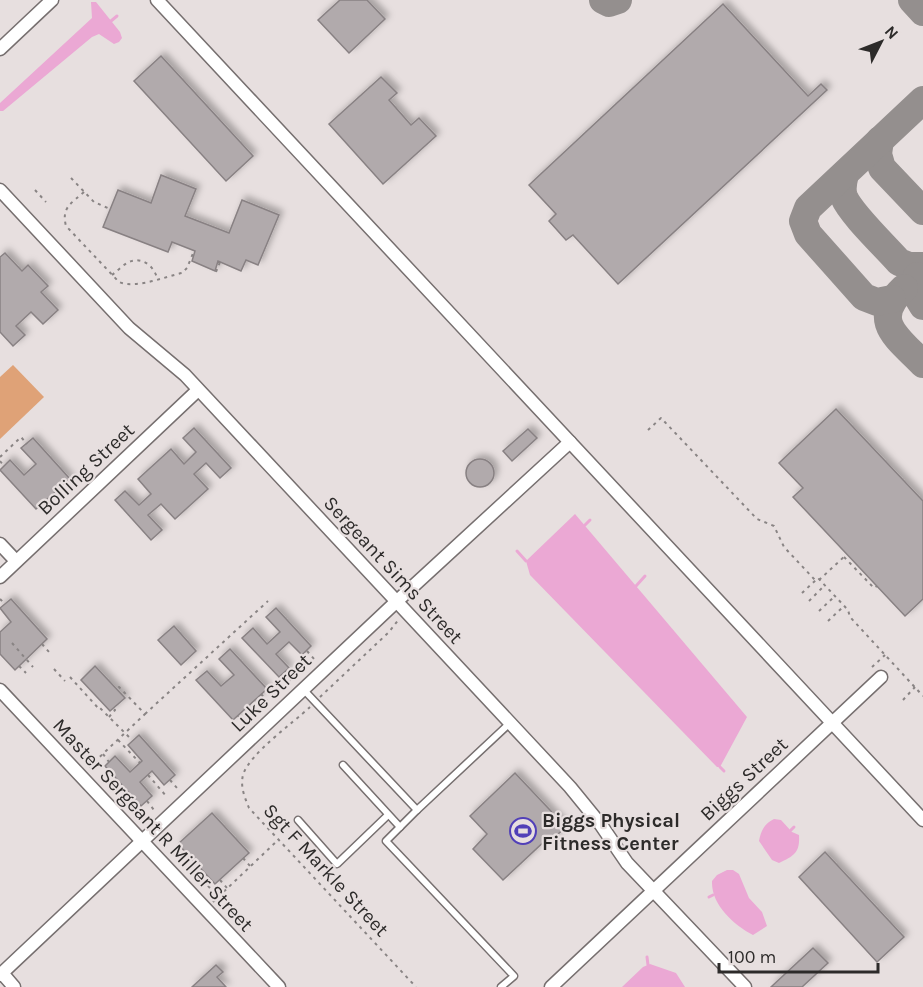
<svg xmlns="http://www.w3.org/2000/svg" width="923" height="987" font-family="Karla,sans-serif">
<defs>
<filter id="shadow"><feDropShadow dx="4" dy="-4" stdDeviation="3" flood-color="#0004"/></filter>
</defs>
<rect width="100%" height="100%" fill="#e7dfdf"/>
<path fill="#dfa277" d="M13 365 44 397 0 439V377Z"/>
<g fill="#eba8d4">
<path d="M91 2H96L120 32 122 38 119 42 114 44 99 34 92 37 3 111H0V103L92 18Z"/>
<path d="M575 514 747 717 720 767H717L530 575 526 561Z"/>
<path d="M774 819 781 820 792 832 799 835C800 852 795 856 779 863L772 860 759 841C761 831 764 824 774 819Z"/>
<path d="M727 870H733L739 874 749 898 762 912 767 926 753 935C734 925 711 905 712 881L717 875Z"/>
<path d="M650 964 676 973 685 987H622L643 967Z"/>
</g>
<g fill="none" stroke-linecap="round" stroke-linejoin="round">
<g stroke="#eba8d4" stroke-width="3">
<path d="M111 21 117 16"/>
<path d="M585 525 590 520"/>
<path d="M517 551 526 561"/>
<path d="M636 586 645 576"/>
<path d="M720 767 724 771"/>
<path d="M791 830 794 827"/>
<path d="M709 897 713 895"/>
<path d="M647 957 648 965"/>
</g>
<g stroke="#948f8e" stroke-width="28">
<path d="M603 0 609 3 618 0"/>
<path d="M912 0 923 12"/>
<path d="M880 140 878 154 882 168 923 211"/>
<path d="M845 174C843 182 841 189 844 197 851 214 885 246 899 262L909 266H923"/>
<path d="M917 276V296L923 306"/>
<path d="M904 288C869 321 898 338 923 364"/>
<path d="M892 299 877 302 864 297 808 234 803 221 808 208 923 100"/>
</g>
</g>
<g fill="#b1aaac" stroke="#888183" stroke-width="1.5" filter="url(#shadow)">
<path d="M340 0H367L385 19 349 53 318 20Z"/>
<path d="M723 4 808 96 821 84 827 90 618 284 573 235 566 240 549 221 556 214 529 185Z"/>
<path d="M161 56 253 156 226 181 134 81Z"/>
<path d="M381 77 397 93 389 100 411 125 419 118 436 136 383 184 329 124Z"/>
<path d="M161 175 196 189 185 216 229 233 242 200 279 215 258 265 246 260 241 271 218 261 215 271 192 261 195 251 172 242 168 252 103 227 118 190 151 203Z"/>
<path d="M5 253 22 271 28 265 48 286 41 292 58 310 43 324 31 312 16 326 25 335 13 346 0 332V257Z"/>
<path d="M836 409 923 501V599L905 616 793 497 803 488 779 463Z"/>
<path d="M194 428 231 468 220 478 206 463 194 474 208 489 175 519 161 504 148 515 162 530 151 540 115 500 125 491 139 505 151 494 138 479 171 449 184 464 196 452 183 438Z"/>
<path d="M528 429 537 438 512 461 503 451Z"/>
<path d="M33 438 70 479 36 509 0 470 10 460 24 475 36 464 21 448Z"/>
<circle cx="480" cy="473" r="14"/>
<path d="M11 599 47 639 15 670 0 654V632L11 622 0 608Z"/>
<path d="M276 608 311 646 302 655 289 642 276 654 289 668 279 677 242 638 253 628 267 644 280 632 266 617Z"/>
<path d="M174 626 196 651 181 665 158 640Z"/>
<path d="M230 649 267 689 233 720 196 680 207 671 221 686 234 675 219 659Z"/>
<path d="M95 666 125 698 110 711 81 680Z"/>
<path d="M139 735 175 775 164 785 152 771 140 782 152 796 141 806 105 766 115 756 130 772 142 761 128 745Z"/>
<path d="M515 773 566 827 550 841 548 838 503 880 473 849 487 834 470 816Z"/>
<path d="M212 813 249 853 215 884 178 844Z"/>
<path d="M825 852 904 937 877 962 799 877Z"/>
<path d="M813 948 828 963 802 987H771Z"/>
<path d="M216 965 223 972 217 977 226 987H192Z"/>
</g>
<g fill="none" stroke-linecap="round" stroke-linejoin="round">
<defs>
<g id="service">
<path d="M303 689 417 810 386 841 514 976 501 987"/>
<path d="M343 765 400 827"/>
<path d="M417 810 510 723"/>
<path d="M298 820 337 864 388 815"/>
</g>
<g id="minor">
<path d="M157 0 923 820"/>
<path d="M0 49 52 0"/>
<path d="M0 190 129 328 185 375 570 787 601 825 627 863 745 987"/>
<path d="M0 544 16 561"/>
<path d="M0 577 198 390"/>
<path d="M0 690 279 987"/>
<path d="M2 973 14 987"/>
<path d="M0 975 396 602 570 442"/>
<path d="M551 987 881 677"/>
</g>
</defs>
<use href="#service" stroke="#766f6f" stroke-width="9"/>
<use href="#minor" stroke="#766f6f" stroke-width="15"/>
<g stroke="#898484" stroke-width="2" stroke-dasharray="3 4.5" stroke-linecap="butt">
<path d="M71 178 94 202 110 209"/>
<path d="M35 190 46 202"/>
<path d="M84 192C72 203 61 207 66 226L119 282C136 289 164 277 182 273L187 268 194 251"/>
<path d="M216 272 220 262"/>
<path d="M112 275C117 271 122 266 127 263 141 255 154 266 157 278"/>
<path d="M648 430 661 418 757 519 774 526 784 547 815 580"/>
<path d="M0 457 21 437 27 444"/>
<path d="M0 461 4 466"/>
<path d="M844 557 874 588 877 586"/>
<path d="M819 580 846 555"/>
<path d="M802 593 818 578 848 610 850 617 923 696"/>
<path d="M0 599 5 604"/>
<path d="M809 601 825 585"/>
<path d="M819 611 835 596"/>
<path d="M828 621 844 606"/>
<path d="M12 643 33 667"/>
<path d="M42 644 49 652"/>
<path d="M307 651 315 660"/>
<path d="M19 666 26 673"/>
<path d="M872 667 885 655"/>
<path d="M54 669 65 681"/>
<path d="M284 673 292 681"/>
<path d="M70 677 99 709 100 708 132 740"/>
<path d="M261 694 269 703"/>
<path d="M320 697 389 632 399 619"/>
<path d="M903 700 915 687"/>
<path d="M310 707C293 723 249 754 243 775 240 787 245 798 249 808L416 987"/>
<path d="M145 714 268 601"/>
<path d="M238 716 246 724"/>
<path d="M109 717 115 710 113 708"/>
<path d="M118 740 140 763"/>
<path d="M103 754 109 762"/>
<path d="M89 767 145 714 119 687 117 689"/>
<path d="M148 775 167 797"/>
<path d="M170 780 177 788"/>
<path d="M147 801 154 810"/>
<path d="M243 858 250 866"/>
<path d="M193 869 218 897"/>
<path d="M188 873 197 865"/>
<path d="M220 880 227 888"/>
<path d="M213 902 278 840"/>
</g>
<use href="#service" stroke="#fff" stroke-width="6"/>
<use href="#minor" stroke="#fff" stroke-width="12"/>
</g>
<defs>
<symbol id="stadium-ring" viewBox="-11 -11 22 22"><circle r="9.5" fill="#e7dfdf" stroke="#5140b8" stroke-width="1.5"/><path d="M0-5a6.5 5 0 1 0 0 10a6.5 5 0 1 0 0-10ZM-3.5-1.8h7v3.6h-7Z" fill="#5140b8"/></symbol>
</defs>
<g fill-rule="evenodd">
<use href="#stadium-ring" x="508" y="816" width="30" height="30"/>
</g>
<g text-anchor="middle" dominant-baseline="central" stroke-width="4.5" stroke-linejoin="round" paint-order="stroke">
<g font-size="20" fill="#2d2b2a" stroke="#e7dfdf">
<text transform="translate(86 469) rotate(-43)">Bolling Street</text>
<text transform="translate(393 570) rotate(47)">Sergeant Sims Street</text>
<text transform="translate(271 693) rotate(-44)">Luke Street</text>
<text transform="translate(744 779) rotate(-43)">Biggs Street</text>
<text transform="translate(153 825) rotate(47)">Master Sergeant R Miller Street</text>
<text transform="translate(326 870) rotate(47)">Sgt F Markle Street</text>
</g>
<g font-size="20" font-weight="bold" fill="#2d2b2a" stroke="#e7dfdf" text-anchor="start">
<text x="542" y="820">Biggs Physical<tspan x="542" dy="23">Fitness Center</tspan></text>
</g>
</g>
<g transform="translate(881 42) rotate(48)" stroke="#e7dfdf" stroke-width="4.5" paint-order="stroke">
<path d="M0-4.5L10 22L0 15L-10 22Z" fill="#2d2b2a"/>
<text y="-9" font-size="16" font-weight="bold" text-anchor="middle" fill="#2d2b2a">N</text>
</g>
<path d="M719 963v9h159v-9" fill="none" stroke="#2d2b2a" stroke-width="3"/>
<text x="728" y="963" font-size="18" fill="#2d2b2a" stroke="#e7dfdf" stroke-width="4.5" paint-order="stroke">100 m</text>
</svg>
